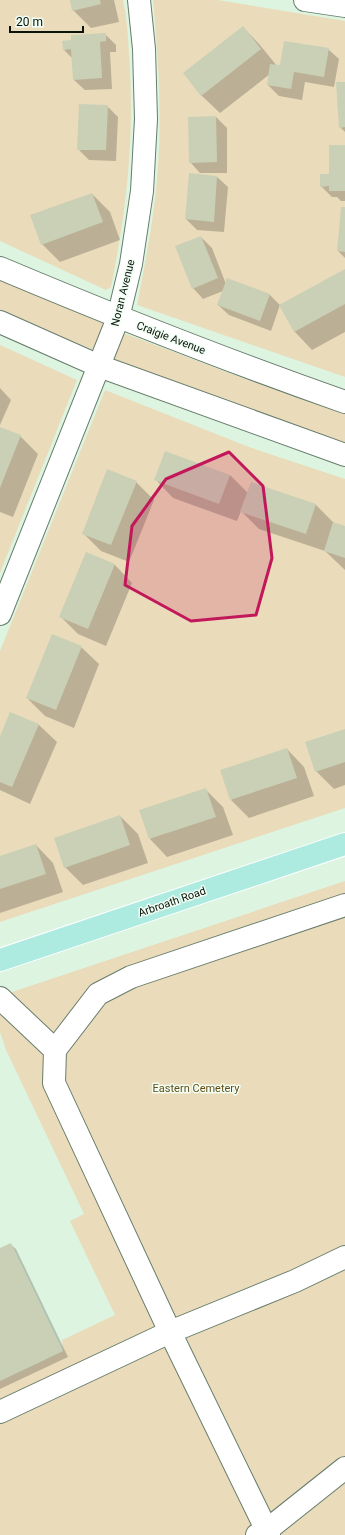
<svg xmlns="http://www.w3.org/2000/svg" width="345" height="1535" font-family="Roboto,sans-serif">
<rect width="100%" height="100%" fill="#dcf4e0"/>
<g fill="#eadcbb">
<path d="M0 0H123C127 18 128 36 129 54 135 135 127 208 111 287L106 290 0 241Z"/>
<path d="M153 0H218L345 21V377L137 305C146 259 155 213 158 167 162 111 158 56 153 0Z"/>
<path d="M0 279 103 323 104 329 96 348 91 349 0 311Z"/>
<path d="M126 334 248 380 345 414V443L238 406 116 360 113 354 120 336Z"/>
<path d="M0 345 77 380 0 573Z"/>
<path d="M105 390 249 447 345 479V808L0 922V651Z"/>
<path d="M345 881V1535H0V1381L63 1351 62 1340 115 1315 70 1221 84 1214 6 1050 0 1032V996Z"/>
</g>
<g fill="#0003">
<path d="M70 0H114L119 22 91 28 73 10Z"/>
<path d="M243 27 260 45 277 66 281 67 328 49 339 59 334 87 305 82 302 100 279 96 268 85 270 74 220 113 202 96 184 73Z"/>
<path d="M105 34 116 45V52H110L112 89 85 90 74 80 73 59 64 50Z"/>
<path d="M345 83V132L340 127Z"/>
<path d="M107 106 118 117 116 161 89 160 78 149Z"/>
<path d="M216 117 227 128V173H200L190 162Z"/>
<path d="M345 146V201H341L337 197H332L321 186 330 175Z"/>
<path d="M217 177 228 187 224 232 197 230 186 219Z"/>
<path d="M92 194 110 212 120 240 60 262 42 244Z"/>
<path d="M345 208V258L338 251Z"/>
<path d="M201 237 212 248 226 284 270 295 280 305 271 331 229 315 218 305 223 291 203 299 193 288Z"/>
<path d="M345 271V332L312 350 295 332 280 306Z"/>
<path d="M0 388 11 400 0 425Z"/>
<path d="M0 428 20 436 38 454 13 517 0 512Z"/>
<path d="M230 475 248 493 251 483 316 505 334 523 345 527V570L325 551 259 529 241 511 237 521 173 498 156 480Z"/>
<path d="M136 482 154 500 129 562 101 551 83 533Z"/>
<path d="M86 553 115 565 132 583 106 646 78 634 60 616Z"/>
<path d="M81 647 99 664 74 728 45 716 27 698Z"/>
<path d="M11 713 39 725 57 742 30 804 0 790V738Z"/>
<path d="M345 730V785L334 789 316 771Z"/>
<path d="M287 749 304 767 314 796 249 818 231 800Z"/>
<path d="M205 789 223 807 233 835 167 857 150 839Z"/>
<path d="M120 816 138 834 148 863 83 885 65 867Z"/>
<path d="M36 845 53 863 63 892 0 913V857Z"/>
<path d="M10 1244 16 1249 68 1357 0 1389V1249Z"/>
</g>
<g fill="#cad0b6">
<path d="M70 0H100L101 4 72 11Z"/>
<path d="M243 26 261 49 201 96 183 73Z"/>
<path d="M106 33V41L100 42 102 78 73 80 71 49 63 50 62 41 71 40V35Z"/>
<path d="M284 41 329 48 324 77 294 72 291 89 267 85 270 64 280 65Z"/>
<path d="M336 82H345V127L339 128Z"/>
<path d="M79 104 108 105 106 150H77Z"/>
<path d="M216 116 217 162 189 163 188 117Z"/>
<path d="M329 145H345V191H329V186L320 187V174H329Z"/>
<path d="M189 173 217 176 214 222 185 219Z"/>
<path d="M92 193 103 222 41 245 30 215Z"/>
<path d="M341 207H345V252L337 251Z"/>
<path d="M201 236 218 278 192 289 175 246Z"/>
<path d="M345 269V304L294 332 279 305Z"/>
<path d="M227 278 270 294 260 321 217 305Z"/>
<path d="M0 427 21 435 0 488Z"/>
<path d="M165 451 230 475 219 504 154 480Z"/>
<path d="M107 469 137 481 111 545 82 534Z"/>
<path d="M251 482 316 504 306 534 240 512Z"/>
<path d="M333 522 345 526V558L324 551Z"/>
<path d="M86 552 115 564 88 629 59 617Z"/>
<path d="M52 634 82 646 56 710 26 698Z"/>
<path d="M10 712 39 724 12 787 0 782V736Z"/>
<path d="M345 729V762L315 772 305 742Z"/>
<path d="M287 748 297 778 230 800 220 770Z"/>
<path d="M206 788 216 817 149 839 139 810Z"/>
<path d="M120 815 130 845 64 868 54 838Z"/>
<path d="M36 844 46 874 0 889V856Z"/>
<path d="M11 1243 63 1351 0 1381V1248Z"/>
</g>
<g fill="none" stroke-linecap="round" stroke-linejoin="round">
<defs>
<g id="minor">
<path d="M305 0 345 6"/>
<path d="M0 268C114 316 228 361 345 402"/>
<path d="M0 322 99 366 345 455"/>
<path d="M0 614 118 318 131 264 142 191 146 119 144 49 139 0"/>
<path d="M0 998 55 1050"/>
<path d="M0 1412 170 1332 295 1281 345 1257"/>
<path d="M257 1535 267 1530 345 1468"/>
<path d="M269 1535 170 1332 54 1083 55 1050 98 994 131 977 345 905"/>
</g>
<path id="major" d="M0 960 345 844"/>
</defs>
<use href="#minor" stroke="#687d6c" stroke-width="24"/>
<use href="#major" stroke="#fff" stroke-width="24"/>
<use href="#minor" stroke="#fff" stroke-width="22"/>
<use href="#major" stroke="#adebe1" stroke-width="22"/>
</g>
<path fill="#c2185b" fill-opacity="0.2" stroke="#c2185b" stroke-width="3" stroke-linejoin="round" d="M229 452 263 486 272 558 256 615 191 621 125 585 132 526 166 479Z"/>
<g text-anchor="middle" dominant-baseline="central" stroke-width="3" stroke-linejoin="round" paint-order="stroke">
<g font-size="11" fill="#0a120b" stroke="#f0fef3">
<text transform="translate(123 293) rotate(-76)">Noran Avenue</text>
<text transform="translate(171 338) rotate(21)">Craigie Avenue</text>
<text transform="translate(172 902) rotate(-19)">Arbroath Road</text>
</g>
<g font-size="11" fill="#644e17" stroke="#f0fef3">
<text x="196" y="1088">Eastern Cemetery</text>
</g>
</g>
<path d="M10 26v6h73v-6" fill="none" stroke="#0a120b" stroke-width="2"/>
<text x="16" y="26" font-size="12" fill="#0a120b" stroke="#f0fef3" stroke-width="3" paint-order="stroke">20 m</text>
</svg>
